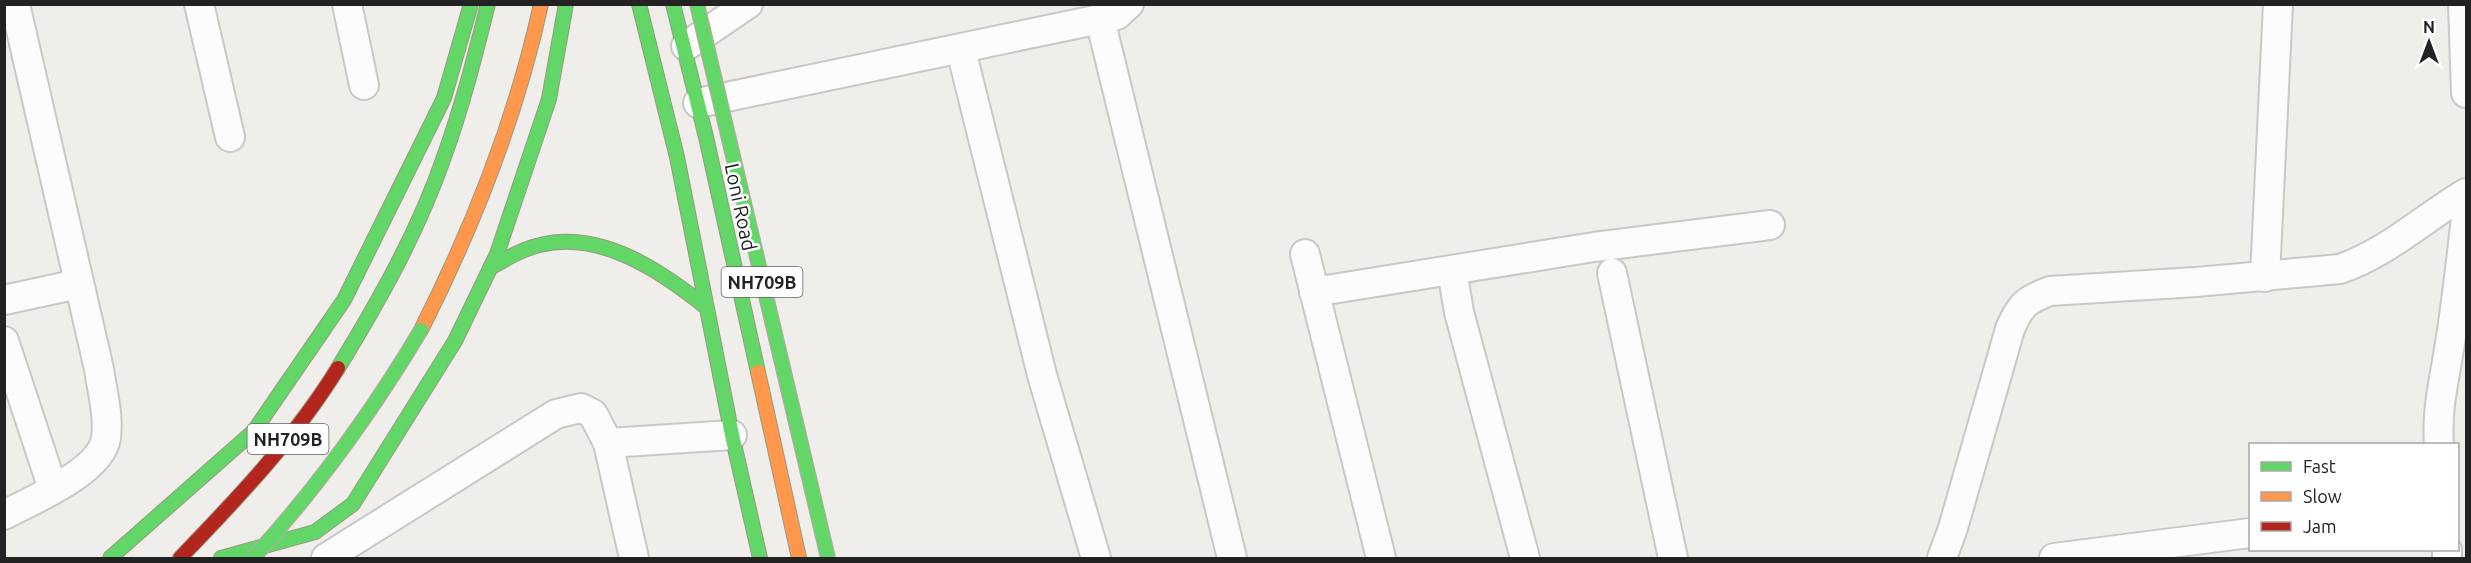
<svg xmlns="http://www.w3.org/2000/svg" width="2471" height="563" font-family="Ubuntu,sans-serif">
<rect width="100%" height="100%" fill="#f0eeeb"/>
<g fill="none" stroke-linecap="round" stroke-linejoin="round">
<defs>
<g id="street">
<path d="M199 4 230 137"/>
<path d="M347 4 364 85"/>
<path d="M2463 4 2466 93"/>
<path d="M1100 19 1232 558"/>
<path d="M686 46 748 4"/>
<path d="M961 50 1042 375 1096 558"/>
<path d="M698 103 1100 19 1117 15 1129 4"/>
<path d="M1305 254 1381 558"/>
<path d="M1452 270 1459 312 1525 558"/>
<path d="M1612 273 1673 558"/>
<path d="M2265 277 2278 4"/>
<path d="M1314 292 1594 247 1770 225"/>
<path d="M4 300 78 284"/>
<path d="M4 341 53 489"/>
<path d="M608 443 732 435"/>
<path d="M2439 444C2436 410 2445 377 2450 343 2457 301 2461 259 2466 218"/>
<path d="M4 515C32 500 101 472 106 438 109 415 102 391 99 369L15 4"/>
<path d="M2447 550V558"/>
<path d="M326 558 556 414 581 408 593 414 608 443 634 558"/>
<path d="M1942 558 1953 528 2010 329C2020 305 2026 300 2050 291L2196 282 2340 269C2387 253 2424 218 2466 193"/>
<path d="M2054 558 2250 533"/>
</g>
<g id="fast">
<path d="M639 4 677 157 732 435 760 558"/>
<path d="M673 4 706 137 758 372"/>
<path d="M490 268C506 259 522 249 540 245 601 230 661 271 706 307"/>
<path d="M338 368C379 301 418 232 444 157 462 107 475 56 488 4"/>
<path d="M110 558 254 431 344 300 444 98 471 4"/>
<path d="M221 558 315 532 353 504 455 341 497 254 549 99 566 4"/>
</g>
<g id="slow">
<path d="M421 330C474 225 516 119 541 4"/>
<path d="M758 372 799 558"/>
</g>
<path id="jam" d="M180 558C237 499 295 438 338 368"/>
</defs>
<use href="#street" stroke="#c9c8c7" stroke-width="32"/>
<use href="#fast" stroke="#999a82" stroke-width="16"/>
<use href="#slow" stroke="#999a82" stroke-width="16"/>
<use href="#jam" stroke="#999a82" stroke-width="16"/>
<use href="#street" stroke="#fdfcfc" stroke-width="28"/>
<use href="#fast" stroke="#63d668" stroke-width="14"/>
<use href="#slow" stroke="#ff974d" stroke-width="14"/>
<use href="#jam" stroke="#b3261e" stroke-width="14"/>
<defs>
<g id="fast-bridge">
<path d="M697 4 828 558"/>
<path d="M253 558C317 488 372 412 421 330"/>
</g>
</defs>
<use href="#fast-bridge" stroke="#c5a2ac" stroke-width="16" stroke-linecap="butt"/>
<use href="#fast-bridge" stroke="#63d668" stroke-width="14"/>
</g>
<g text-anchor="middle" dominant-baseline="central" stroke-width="5" stroke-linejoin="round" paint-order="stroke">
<g fill="#fff" stroke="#646464" stroke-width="1.5">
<rect x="721.5" y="267" width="81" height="30" rx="4.5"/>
<rect x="247.5" y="424" width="81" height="30" rx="4.5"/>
</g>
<g font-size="18" font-weight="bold" fill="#222">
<text x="762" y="282">NH709B</text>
<text x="288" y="439">NH709B</text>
</g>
<g font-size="20" fill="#222" stroke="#fff">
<text transform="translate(741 207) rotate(78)">Loni Road</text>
</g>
</g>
<rect width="2471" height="563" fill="none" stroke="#222222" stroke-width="12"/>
<rect x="2249" y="443" width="210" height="108" fill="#ffffff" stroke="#a7a7a7" stroke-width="1.5"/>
<rect x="2261" y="462" width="30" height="9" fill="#63d668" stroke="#a7a7a7" stroke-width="1.5"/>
<text x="2303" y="473" font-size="18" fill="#222222">Fast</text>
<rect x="2261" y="492" width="30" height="9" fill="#ff974d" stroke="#a7a7a7" stroke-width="1.5"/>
<text x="2303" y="503" font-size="18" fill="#222222">Slow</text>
<rect x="2261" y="522" width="30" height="9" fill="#b3261e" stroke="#a7a7a7" stroke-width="1.5"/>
<text x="2303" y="533" font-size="18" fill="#222222">Jam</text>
<g transform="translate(2429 42)" stroke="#ffffff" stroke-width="4.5" paint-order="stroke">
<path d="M0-4.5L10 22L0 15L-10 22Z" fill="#222222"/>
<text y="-9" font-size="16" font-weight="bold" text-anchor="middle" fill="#222222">N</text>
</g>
</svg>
